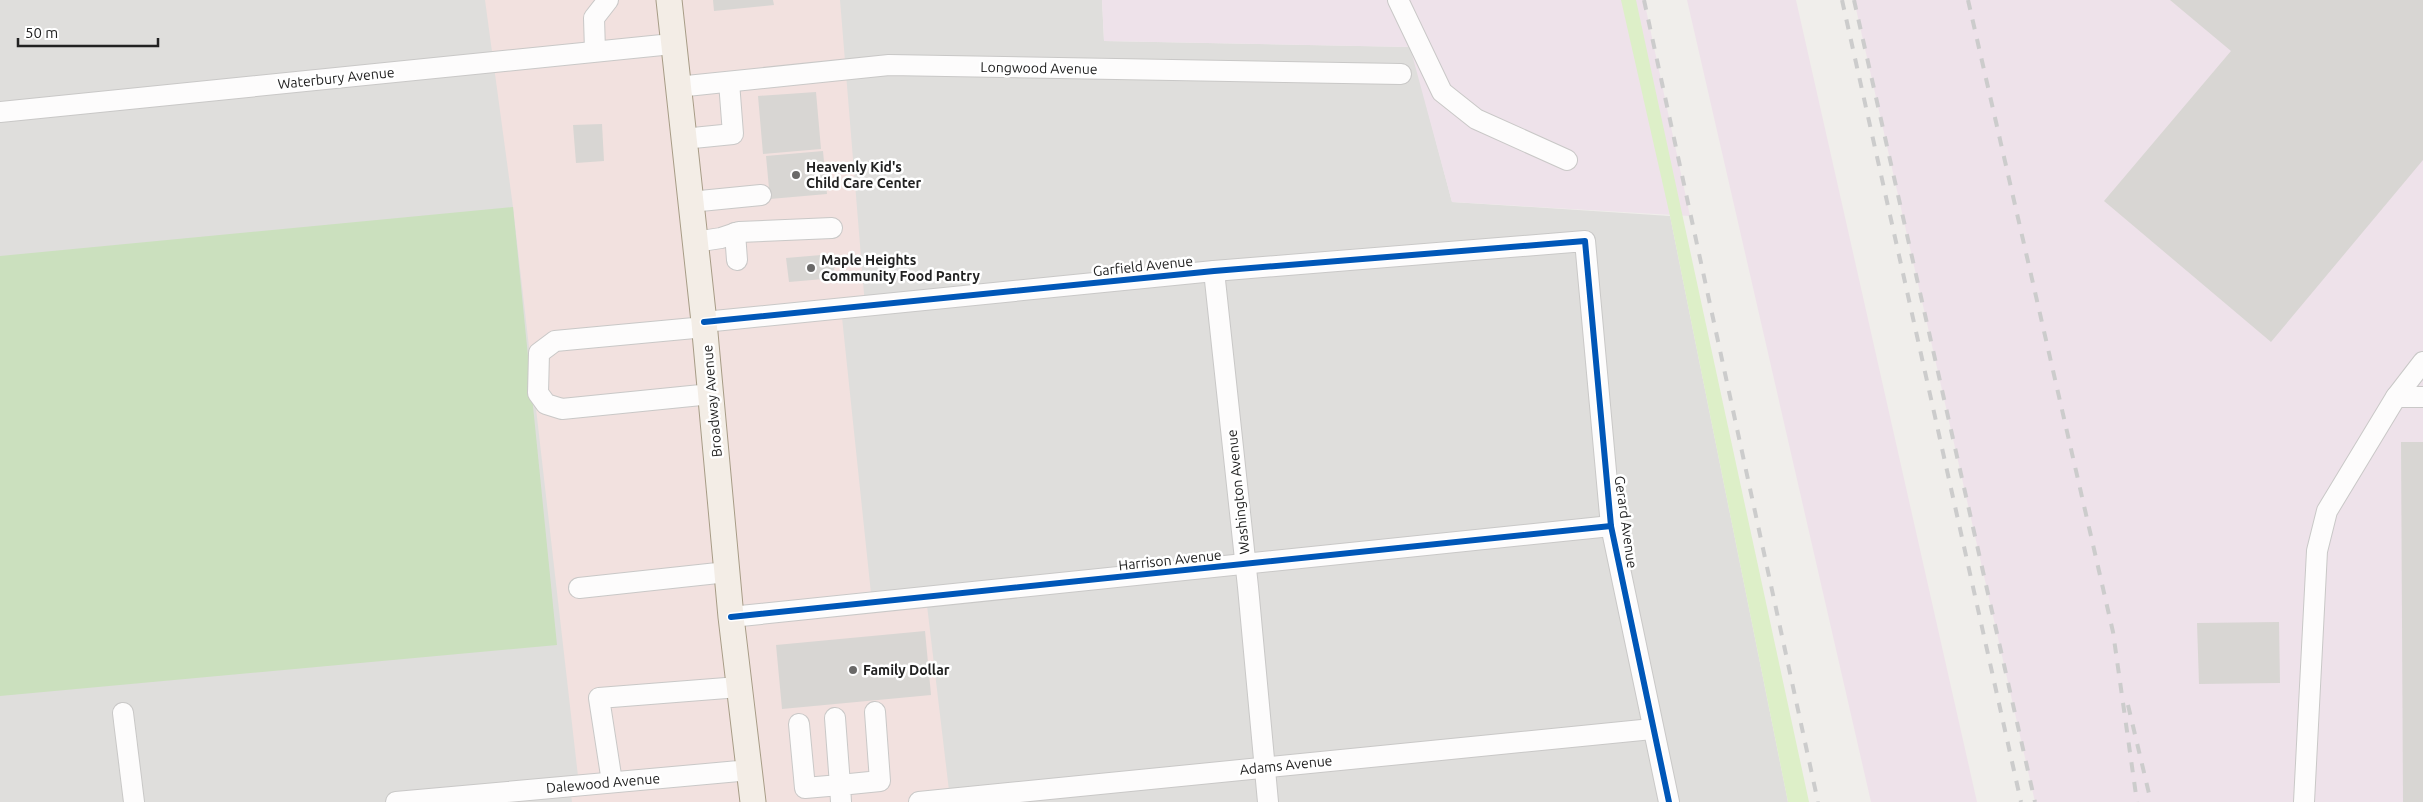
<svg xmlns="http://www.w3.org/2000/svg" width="2423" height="802" font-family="Ubuntu,sans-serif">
<rect width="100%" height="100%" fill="#f0eeeb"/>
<path fill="#dfdedc" d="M0 0H1102L1104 41 1411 47 1452 202 1670 216 1788 802H0Z"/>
<path fill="#f2e1df" d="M485 0H840L865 306 841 308 872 603 926 597 950 799 919 802H572L570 786 579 785 513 207Z"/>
<g fill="#eee2ea">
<path d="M1102 0H1644L1690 216 1452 202 1410 47 1104 41Z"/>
<path d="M1687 0H1796L1977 802H1871Z"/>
<path d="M1854 0H2423V802H2035Z"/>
</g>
<path fill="#ddefc8" d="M1621 0H1636L1809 802H1788L1670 216Z"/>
<path fill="#cbe0be" d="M513 207 557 645 0 696V256Z"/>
<g fill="#d8d6d3">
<path d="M713 0H773L774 5 714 11Z"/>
<path d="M2170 0H2423V160L2271 342 2104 201 2231 51Z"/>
<path d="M816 92 821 149 763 154 758 96Z"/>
<path d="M602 124 604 161 576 163 573 125Z"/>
<path d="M823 151 827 194 770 199 766 156Z"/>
<path d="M833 254 835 278 789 282 786 258Z"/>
<path d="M2401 442H2423V802H2403Z"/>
<path d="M2279 622 2280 683 2199 684 2197 623Z"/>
<path d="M925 631 931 695 782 709 776 645Z"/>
</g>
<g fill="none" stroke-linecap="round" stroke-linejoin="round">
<defs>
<g id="minor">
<path d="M1398 0 1442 92 1476 119 1567 160"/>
<path d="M595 51 594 18 608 0"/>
<path d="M677 87 889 65 1401 74"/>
<path d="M0 112 672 44"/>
<path d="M683 139 733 134 729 82"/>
<path d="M690 202 761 195"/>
<path d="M735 233 737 260"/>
<path d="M695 242 721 238 739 232 832 228"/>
<path d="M1214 271 1248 587 1268 802"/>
<path d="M704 322 1214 271 1585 241 1611 526 1669 802"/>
<path d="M705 327 555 341 539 353 538 393 546 404 562 409 711 394"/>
<path d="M2396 397 2423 362"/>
<path d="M579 588 727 572"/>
<path d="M731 617 1611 526"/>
<path d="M123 713 134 802"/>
<path d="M799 724 805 788 840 785 835 718"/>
<path d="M612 782 599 698 739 687"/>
<path d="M396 802 750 770"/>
<path d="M841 802 840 785 880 781 875 712"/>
<path d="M919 802 1652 729"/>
<path d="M2304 802 2317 551 2327 511 2396 397H2423"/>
</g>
<path id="major" d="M669 0 704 322 731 617 753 802"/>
</defs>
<use href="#minor" stroke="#c9c8c7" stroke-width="22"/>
<use href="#major" stroke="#a79c86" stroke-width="27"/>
<use href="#minor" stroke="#fdfcfc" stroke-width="20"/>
<use href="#major" stroke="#f3ede6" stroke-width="25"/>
<g stroke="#ccc" stroke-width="4" stroke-dasharray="10 10" stroke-linecap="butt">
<path d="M1644 0 1818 802"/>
<path d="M1842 0 2021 802"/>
<path d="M1854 0 2035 802"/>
<path d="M1968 0 2113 632 2137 802"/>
<path d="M2128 705 2151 802"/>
</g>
<defs>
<g id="cycleway">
<path d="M704 322 1214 271 1585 241 1611 526 1669 802"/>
<path d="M731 617 1611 526"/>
</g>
</defs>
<use href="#cycleway" stroke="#fff" stroke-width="9"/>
<use href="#cycleway" stroke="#0057b8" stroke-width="6"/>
</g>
<g fill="#6a6968" stroke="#fff" stroke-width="2">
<circle cx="796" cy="175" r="5"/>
<circle cx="811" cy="268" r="5"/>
<circle cx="853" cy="670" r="5"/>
</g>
<g text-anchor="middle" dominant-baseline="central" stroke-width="5" stroke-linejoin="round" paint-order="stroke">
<g font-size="14" fill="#222" stroke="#fff">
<text transform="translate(1039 68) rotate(1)">Longwood Avenue</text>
<text transform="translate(336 78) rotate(-6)">Waterbury Avenue</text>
<text transform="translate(1143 266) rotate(-6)">Garfield Avenue</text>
<text transform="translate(712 401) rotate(-95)">Broadway Avenue</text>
<text transform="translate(1238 492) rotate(-96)">Washington Avenue</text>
<text transform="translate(1626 522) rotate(82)">Gerard Avenue</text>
<text transform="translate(1170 560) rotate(-6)">Harrison Avenue</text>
<text transform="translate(1286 765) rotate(-6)">Adams Avenue</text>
<text transform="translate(603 783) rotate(-5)">Dalewood Avenue</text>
</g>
<g font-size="14" font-weight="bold" fill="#222" stroke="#fff" text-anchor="start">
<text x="806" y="167">Heavenly Kid's<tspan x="806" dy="16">Child Care Center</tspan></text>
<text x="821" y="260">Maple Heights<tspan x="821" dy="16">Community Food Pantry</tspan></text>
<text x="863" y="670">Family Dollar</text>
</g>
</g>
<path d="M18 38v8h140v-8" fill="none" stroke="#222222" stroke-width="2.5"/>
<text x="25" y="38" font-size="15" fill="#222222" stroke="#ffffff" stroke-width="4" paint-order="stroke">50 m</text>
</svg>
